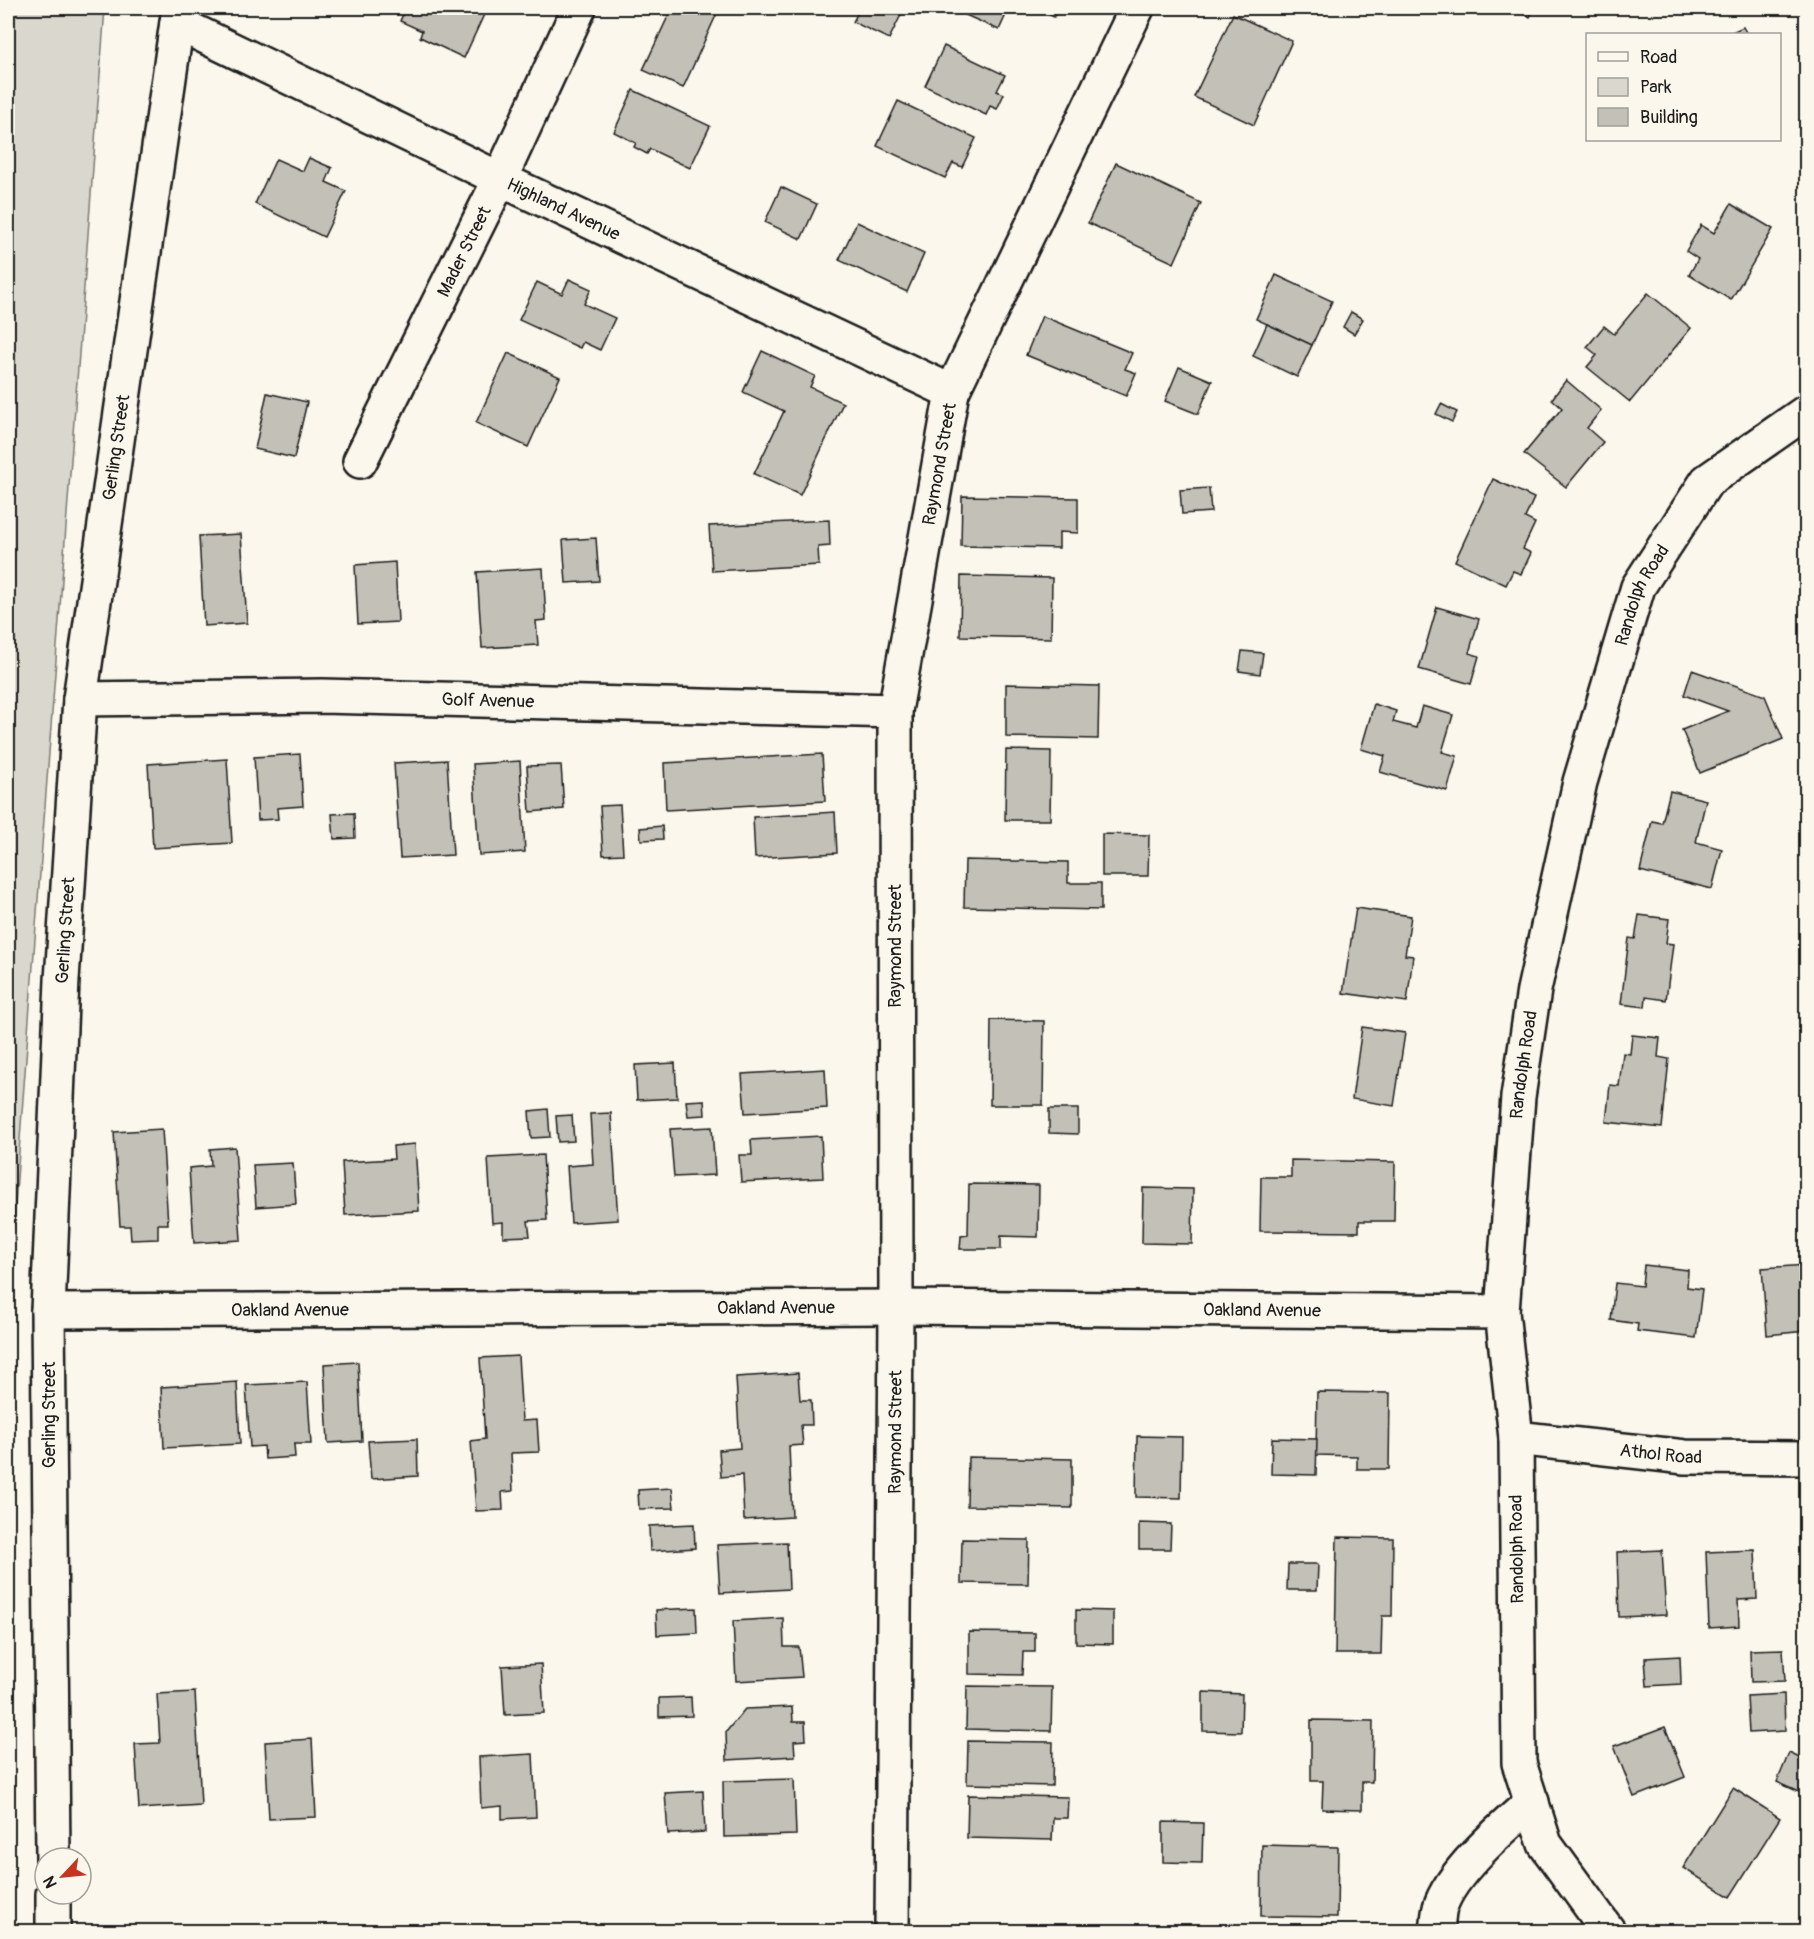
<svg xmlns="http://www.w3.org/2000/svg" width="1814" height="1939" font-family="Pangolin,sans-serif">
<rect width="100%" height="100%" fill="#fbf7ec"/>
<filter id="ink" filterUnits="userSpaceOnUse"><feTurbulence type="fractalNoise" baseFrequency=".0167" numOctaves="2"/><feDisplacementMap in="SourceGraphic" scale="12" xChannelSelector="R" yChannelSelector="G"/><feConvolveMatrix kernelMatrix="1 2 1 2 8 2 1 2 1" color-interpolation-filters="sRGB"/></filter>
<g filter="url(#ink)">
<path fill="#dad7ce" stroke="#7b7a75" stroke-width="1.5" d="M8 8H105L12 1245H8Z"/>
<g fill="#c3c0b8" stroke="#1c1c1c" stroke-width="1.5">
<path d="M406 8H425L432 11 434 8H487L464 58 420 37 422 31 400 21Z"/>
<path d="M672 8 719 9 683 88 643 70Z"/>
<path d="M860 8H895L903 11 889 39 853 22Z"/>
<path d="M950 8H1009L999 30Z"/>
<path d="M1034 8H1059L1054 17Z"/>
<path d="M1512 8H1534L1530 17Z"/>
<path d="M1233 14 1292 41 1254 125 1194 97Z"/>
<path d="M1743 27 1747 34H1728Z"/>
<path d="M944 46 1005 75 997 91 1004 94 997 109 990 106 986 115 925 86Z"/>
<path d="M633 90 710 126 690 168 650 149 647 154 634 147 636 143 614 132Z"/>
<path d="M898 101 976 138 962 167 953 163 945 178 877 146Z"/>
<path d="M309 158 332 168 326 182 346 191 324 237 255 204 276 159 303 171Z"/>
<path d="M1116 163 1201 203 1174 263 1088 223Z"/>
<path d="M781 187 817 204 801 239 765 222Z"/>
<path d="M1731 204 1773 229 1731 300 1689 275 1698 259 1686 251 1701 225 1714 233Z"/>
<path d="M857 222 924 254 907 292 839 260Z"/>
<path d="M1276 275 1332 301 1312 345 1256 319Z"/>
<path d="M569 279 591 289 584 304 615 318 600 350 583 342 580 348 519 320 537 282 562 294Z"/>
<path d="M1648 293 1691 328 1630 402 1587 367 1597 355 1587 347 1604 326 1614 334Z"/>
<path d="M1351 312 1363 319 1354 334 1343 327Z"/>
<path d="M1042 316 1132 353 1125 369 1136 373 1126 396 1026 355Z"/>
<path d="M1267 324 1312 345 1297 377 1253 356Z"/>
<path d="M762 351 815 376 810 387 843 403 800 495 754 474 784 411 743 392Z"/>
<path d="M508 353 560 377 528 447 476 423Z"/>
<path d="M1179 367 1212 381 1198 414 1165 401Z"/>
<path d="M1566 380 1601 410 1587 428 1603 442 1566 487 1524 454 1562 408 1552 399Z"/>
<path d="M267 393 307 402 294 458 255 449Z"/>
<path d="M1441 404 1457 412 1452 422 1436 414Z"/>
<path d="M1493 479 1534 498 1525 518 1535 523 1523 549 1531 553 1521 574 1513 571 1506 585 1455 561Z"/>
<path d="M1209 488 1211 512 1182 514 1180 490Z"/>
<path d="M962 496 1078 498V533L1059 532V548L961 546Z"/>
<path d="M829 520 830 546 818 547 819 565 712 571 709 526Z"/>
<path d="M241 534 247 623 204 626 199 536Z"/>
<path d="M596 538 599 581 566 583 563 540Z"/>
<path d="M395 562 398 622 358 624 355 565Z"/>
<path d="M543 568 546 620 536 621 538 645 482 648 477 572Z"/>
<path d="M961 576 1052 578 1051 638 960 636Z"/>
<path d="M1437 607 1479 619 1469 653 1479 656 1471 684 1419 669Z"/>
<path d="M1242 651 1263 653 1260 674 1239 671Z"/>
<path d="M1692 670 1765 696 1783 739 1700 773 1682 730 1728 711 1684 695Z"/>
<path d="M1006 684 1099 686 1098 739 1006 737Z"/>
<path d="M1374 704 1396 711 1393 722 1416 728 1422 706 1453 715 1442 752 1457 756 1447 791 1380 772 1385 756 1361 749Z"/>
<path d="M1006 750 1051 751 1050 820H1005Z"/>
<path d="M300 754 303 806 277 808 278 819 258 820 254 757Z"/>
<path d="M822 754 825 801 666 810 664 763Z"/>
<path d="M227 759 232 843 153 848 148 764Z"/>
<path d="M447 760 453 855 400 858 394 763Z"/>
<path d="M520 761 525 852 479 855 473 764Z"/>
<path d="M561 765 564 809 530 812 527 766Z"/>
<path d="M1670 791 1706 800 1696 842 1722 849 1712 889 1640 871 1652 821 1662 823Z"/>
<path d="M620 805 623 854 603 855 600 806Z"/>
<path d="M835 812 837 853 755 858 753 817Z"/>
<path d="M354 813 355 838 334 839 332 814Z"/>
<path d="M662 826 663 839 641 840 640 828Z"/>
<path d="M1102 834 1149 835 1148 876H1102Z"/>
<path d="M965 860 1068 862V883H1101V910L964 907Z"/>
<path d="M1356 908 1411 916 1405 955 1413 956 1407 1002 1343 993Z"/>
<path d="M1639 915 1669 919 1666 943 1673 944 1666 1000 1646 997 1645 1007 1621 1004 1629 938 1635 939Z"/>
<path d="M991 1020 1044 1021 1043 1105H990Z"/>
<path d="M1362 1027 1405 1033 1394 1106 1352 1099Z"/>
<path d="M1632 1035 1660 1038 1658 1057 1669 1059 1662 1128 1606 1122 1610 1085 1619 1086 1623 1053 1630 1054Z"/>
<path d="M675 1063 677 1098 637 1100 635 1065Z"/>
<path d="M825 1069 827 1108 745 1113 742 1074Z"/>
<path d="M704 1100 705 1115 688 1116 686 1101Z"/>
<path d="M548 1109 550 1137 531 1138 529 1111Z"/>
<path d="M1049 1109H1078V1134L1049 1133Z"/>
<path d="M611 1113 618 1220 571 1223 567 1166 593 1164 590 1114Z"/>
<path d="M572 1115 574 1141 558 1142 556 1116Z"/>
<path d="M712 1127 715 1175 674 1177 670 1129Z"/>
<path d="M162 1129 168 1224H158V1239L131 1240 130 1226H120L114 1132Z"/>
<path d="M821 1136 823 1178 741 1182 739 1155H752L751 1140Z"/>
<path d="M415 1144 419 1211 345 1215 342 1162 394 1159 393 1146Z"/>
<path d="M235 1147 241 1240 194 1243 189 1168 211 1166 210 1149Z"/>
<path d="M543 1155 547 1220 528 1221 530 1236 503 1237V1222L492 1223 488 1158Z"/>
<path d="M1291 1160 1395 1162 1394 1221H1359V1232L1260 1231 1261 1177H1291Z"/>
<path d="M293 1163 296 1204 256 1207 253 1165Z"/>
<path d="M969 1184 1039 1185 1038 1237 1001 1236V1249H960L961 1236 968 1235Z"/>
<path d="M1143 1188 1193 1189 1192 1244 1142 1243Z"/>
<path d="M1644 1265 1688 1270 1687 1287 1702 1289 1696 1338 1637 1331 1638 1324 1611 1320 1615 1283 1642 1286Z"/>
<path d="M1806 1265V1331L1767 1335 1762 1268Z"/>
<path d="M518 1356 522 1421 537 1420 539 1452 511 1453 513 1491 502 1492 503 1510 476 1511 471 1441 485 1439 480 1358Z"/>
<path d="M358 1362 362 1441 328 1443 324 1364Z"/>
<path d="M798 1373 800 1400H811L812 1425H801L803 1445 789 1446 792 1517 744 1520 742 1475 721 1477 719 1450 740 1448 736 1377Z"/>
<path d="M237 1382 240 1444 164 1448 161 1387Z"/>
<path d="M307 1382 311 1444H294L295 1457 265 1459 264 1446 250 1447 246 1385Z"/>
<path d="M1317 1392 1390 1393 1389 1469H1357V1456L1316 1455Z"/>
<path d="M1137 1436 1182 1437 1181 1498 1136 1497Z"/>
<path d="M1272 1438 1317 1439 1316 1475 1271 1474Z"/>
<path d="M417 1439 418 1476 371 1479 368 1441Z"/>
<path d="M968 1457 1072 1459V1508L967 1506Z"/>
<path d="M672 1488 674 1508 639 1509 638 1490Z"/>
<path d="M1139 1523 1171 1524 1170 1549H1139Z"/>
<path d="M694 1524 695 1548 650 1551 649 1526Z"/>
<path d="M1337 1537 1393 1538 1392 1616H1382L1381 1654H1335Z"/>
<path d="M962 1539 1029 1540 1028 1584 961 1583Z"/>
<path d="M787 1542 789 1589 720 1593 717 1545Z"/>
<path d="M1806 1548V1618L1803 1549Z"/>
<path d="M1662 1550 1666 1615 1619 1617 1617 1552Z"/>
<path d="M1755 1550 1757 1599 1738 1600 1739 1626 1709 1628 1706 1552Z"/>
<path d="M1288 1564H1318L1317 1590H1287Z"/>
<path d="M696 1608 697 1633 657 1635 656 1610Z"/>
<path d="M1076 1610 1113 1611V1644L1076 1643Z"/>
<path d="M783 1618 784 1647H799L802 1677 736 1681 733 1621Z"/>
<path d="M969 1632 1035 1633V1652H1023L1022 1675 969 1674Z"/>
<path d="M1783 1649 1785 1681 1751 1682 1750 1650Z"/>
<path d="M1680 1656 1681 1684 1647 1686 1645 1658Z"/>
<path d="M541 1664 544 1713 505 1715 502 1666Z"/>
<path d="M967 1686 1052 1687 1051 1731 966 1729Z"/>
<path d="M195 1692 201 1805 139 1809 135 1744 160 1743 157 1694Z"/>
<path d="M1203 1692 1242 1694 1241 1732 1203 1731Z"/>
<path d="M1784 1694 1785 1731 1749 1733 1747 1696Z"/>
<path d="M691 1697 692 1716 659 1717V1698Z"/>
<path d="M792 1707 793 1722H805L806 1740 794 1741 795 1756 727 1760 726 1732 745 1709Z"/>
<path d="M1311 1720 1373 1721 1372 1782H1362V1810L1322 1809 1323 1781H1311Z"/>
<path d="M1665 1727 1685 1777 1634 1797 1614 1746Z"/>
<path d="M312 1739 316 1817 269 1819 265 1742Z"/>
<path d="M968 1741 1053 1742 1052 1786 967 1784Z"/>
<path d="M1789 1753 1806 1761V1795L1777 1782Z"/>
<path d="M533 1754 536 1817 502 1819V1806L481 1808 479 1757Z"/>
<path d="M794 1779 796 1835 724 1837 723 1781Z"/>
<path d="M1733 1788 1780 1818 1730 1897 1683 1868Z"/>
<path d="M703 1791 705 1832 668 1834 665 1793Z"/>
<path d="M968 1795 1068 1797 1067 1818H1053L1052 1840 967 1838Z"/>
<path d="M1163 1822 1203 1823 1202 1863 1163 1862Z"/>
<path d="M1262 1845 1338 1847 1337 1917 1261 1916Z"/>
</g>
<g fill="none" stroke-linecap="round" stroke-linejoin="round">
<defs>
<g id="street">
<path id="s1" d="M177 23 500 179 952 392"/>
<path id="s2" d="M360 461 500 179 579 8"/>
<path id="s3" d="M80 699 322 696 895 711"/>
<path id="s4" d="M48 1311 896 1307 1502 1312"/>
<path id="s5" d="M1516 1438 1685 1457 1806 1458"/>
<path id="s6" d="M892 1932 896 1307 895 711 952 392 1137 8"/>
<path d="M1437 1932C1438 1924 1438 1916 1440 1908 1450 1873 1505 1826 1532 1802"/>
<path id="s7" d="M1609 1932 1545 1844 1519 1763 1516 1438 1502 1312 1518 1097 1534 990 1580 782 1638 587 1707 481 1806 412"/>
</g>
<g id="secondary">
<path id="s8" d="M53 1858 48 1311 62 980 80 699 179 8"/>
<path d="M53 1894V1932"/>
</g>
</defs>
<use href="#street" stroke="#1c1c1c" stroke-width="38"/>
<use href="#secondary" stroke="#1c1c1c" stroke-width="38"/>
<use href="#street" stroke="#fbf7ec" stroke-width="33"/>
<use href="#secondary" stroke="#fbf7ec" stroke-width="33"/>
</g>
</g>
<g text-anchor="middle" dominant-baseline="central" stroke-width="4.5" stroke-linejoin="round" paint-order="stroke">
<g font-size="18" fill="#1c1c1c" stroke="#fbf7ec">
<text stroke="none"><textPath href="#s1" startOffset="429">Highland Avenue</textPath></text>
<text stroke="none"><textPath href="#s2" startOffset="234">Mader Street</textPath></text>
<text stroke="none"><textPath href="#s8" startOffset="1414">Gerling Street</textPath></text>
<text stroke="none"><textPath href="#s6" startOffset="1472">Raymond Street</textPath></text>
<text stroke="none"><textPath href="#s7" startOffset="1380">Randolph Road</textPath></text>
<text stroke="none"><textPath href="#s3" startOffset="408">Golf Avenue</textPath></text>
<text stroke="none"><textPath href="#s8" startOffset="928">Gerling Street</textPath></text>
<text transform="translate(895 946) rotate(-90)">Raymond Street</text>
<text stroke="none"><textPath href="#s7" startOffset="894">Randolph Road</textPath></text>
<text stroke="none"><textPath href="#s4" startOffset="728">Oakland Avenue</textPath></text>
<text stroke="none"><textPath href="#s4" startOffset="242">Oakland Avenue</textPath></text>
<text stroke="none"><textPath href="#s4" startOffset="1214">Oakland Avenue</textPath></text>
<text transform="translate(49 1415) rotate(-90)">Gerling Street</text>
<text stroke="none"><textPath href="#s6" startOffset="500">Raymond Street</textPath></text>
<text stroke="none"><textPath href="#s5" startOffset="146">Athol Road</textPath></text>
<text transform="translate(1517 1549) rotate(-91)">Randolph Road</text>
</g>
</g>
<rect width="1814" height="1939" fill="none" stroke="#fbf7ec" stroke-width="30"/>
<rect x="15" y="15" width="1784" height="1909" fill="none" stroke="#1c1c1c" stroke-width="2" filter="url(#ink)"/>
<rect x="1586" y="33" width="195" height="108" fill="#fbf7ec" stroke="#a29f99" stroke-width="1.5"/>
<rect x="1598" y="52" width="30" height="9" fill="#fbf7ec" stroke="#a29f99" stroke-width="1.5"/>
<text x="1640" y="63" font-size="18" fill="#1c1c1c">Road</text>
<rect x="1598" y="78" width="30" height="18" fill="#dad7ce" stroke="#a29f99" stroke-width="1.5"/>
<text x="1640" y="93" font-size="18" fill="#1c1c1c">Park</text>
<rect x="1598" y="108" width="30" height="18" fill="#c3c0b8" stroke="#a29f99" stroke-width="1.5"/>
<text x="1640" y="123" font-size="18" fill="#1c1c1c">Building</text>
<g transform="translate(63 1876) rotate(244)"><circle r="28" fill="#fbf7ec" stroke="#a29f99" stroke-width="1.5"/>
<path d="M0-4.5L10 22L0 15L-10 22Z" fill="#c8321e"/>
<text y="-9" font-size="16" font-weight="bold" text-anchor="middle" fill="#1c1c1c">N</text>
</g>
</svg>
